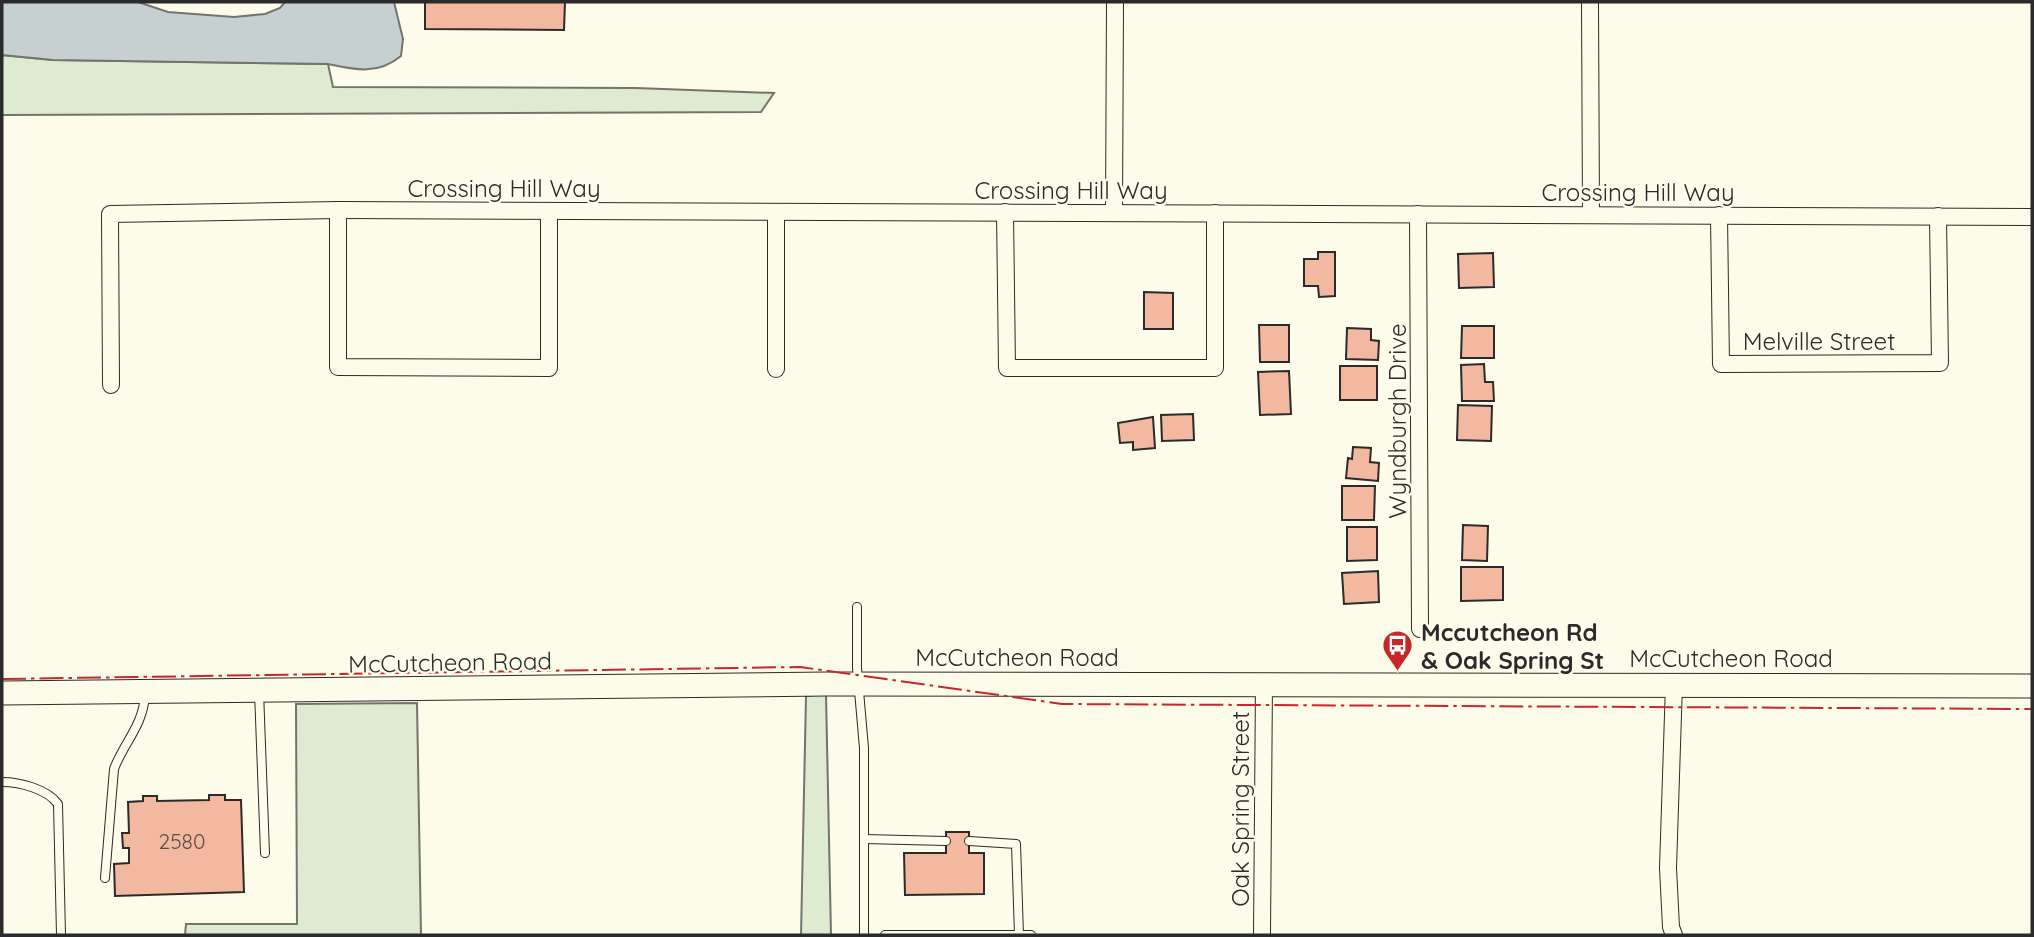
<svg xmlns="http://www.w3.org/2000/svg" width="2034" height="937" font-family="Quicksand,sans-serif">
<rect width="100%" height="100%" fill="#fdfbea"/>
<g fill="#deebd1" stroke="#74746e" stroke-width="2">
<path d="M2 55 53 60 328 64 333 87 636 88 774 93 761 112 2 115Z"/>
<path d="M826 694 831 935H801L806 696Z"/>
<path d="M417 703 421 935H185L186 924H297L296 704Z"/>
</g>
<path fill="#c7d0d0" stroke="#74746e" stroke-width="2" d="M2 2H138L168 12 234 17 265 14 280 8 285 2H394L403 39 401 56C378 75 356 70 328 64L53 60 2 55Z"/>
<g fill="#f2b8a0" stroke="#2b2b2b" stroke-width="2">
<path d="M425 2H565L564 30 425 29Z"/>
<path d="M1318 252H1335V296L1319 297 1318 286H1304V259H1318Z"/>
<path d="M1493 253 1494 287 1459 288 1458 254Z"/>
<path d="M1144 292 1173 293V329H1144Z"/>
<path d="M1259 325H1289V362H1260Z"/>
<path d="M1462 326H1494V358H1461Z"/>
<path d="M1347 328 1371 329V340L1379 341 1378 360 1346 359Z"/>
<path d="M1484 364 1485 382H1493L1494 401H1462L1461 365Z"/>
<rect x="1340" y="366" width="37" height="34"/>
<path d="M1289 371 1291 414 1260 415 1258 372Z"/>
<path d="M1458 405 1492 406 1491 441 1457 440Z"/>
<path d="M1193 414 1194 440 1162 441 1161 415Z"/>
<path d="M1153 417 1155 448 1133 450V442L1120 443 1118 423Z"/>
<path d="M1353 447 1371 448 1370 462 1379 463 1378 481 1346 478 1348 458 1352 459Z"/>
<path d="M1342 486H1375L1374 520H1342Z"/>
<path d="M1463 525 1488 526 1487 561 1462 560Z"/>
<path d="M1347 527H1377V560L1347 561Z"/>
<path d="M1461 567H1503V600L1461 601Z"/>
<path d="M1378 571 1379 602 1344 604 1342 573Z"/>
<path d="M209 795H225V800H241L244 892 115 896 114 864 129 863V848H123L122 833H129L128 802 143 801V796H157V801L209 800Z"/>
<path d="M946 832H969V853H984V894L905 895 904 853H946Z"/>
</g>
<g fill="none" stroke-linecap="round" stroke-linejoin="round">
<defs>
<g id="lane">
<path d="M857 607V668L864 748V935"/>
<path d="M259 691 265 853"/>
<path d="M2 782C20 782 47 789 58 804L61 935"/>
<path d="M864 839 946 841"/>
<path d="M969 841 1016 844 1019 935"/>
<path d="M105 878 114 769C124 742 143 726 145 695"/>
<path d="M885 935H1031"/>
</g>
<g id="street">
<path d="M1590 2 1591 215"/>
<path d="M338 210V367L549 368V211"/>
<path d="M776 212V369"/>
<path d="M1005 212 1007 368H1215V213"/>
<path d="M1114 213 1115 2"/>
<path d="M1418 214 1420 629"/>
<path d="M1719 215 1721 364 1940 363 1938 216"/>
<path d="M111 385 110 214 338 210 2032 217"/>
<path d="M1674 684 1668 868 1671 927 1674 935"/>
<path d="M1262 935 1264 682"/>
</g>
<path id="secondary" d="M2 693 827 684 2032 686"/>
</defs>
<use href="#lane" stroke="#2b2b2b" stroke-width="10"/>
<use href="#street" stroke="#2b2b2b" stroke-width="18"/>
<use href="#secondary" stroke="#2b2b2b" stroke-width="25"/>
<use href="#lane" stroke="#fdfbea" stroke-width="8"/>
<use href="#street" stroke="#fdfbea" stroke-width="16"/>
<use href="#secondary" stroke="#fdfbea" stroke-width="23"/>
<path stroke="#c62828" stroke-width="2" stroke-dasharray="24 5 3.5 5" stroke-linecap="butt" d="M2 679 800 667 1062 704 2032 709"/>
</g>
<defs>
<symbol id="bus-pin" viewBox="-11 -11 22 30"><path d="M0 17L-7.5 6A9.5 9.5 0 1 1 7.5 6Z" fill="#c62828" stroke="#fdfbea"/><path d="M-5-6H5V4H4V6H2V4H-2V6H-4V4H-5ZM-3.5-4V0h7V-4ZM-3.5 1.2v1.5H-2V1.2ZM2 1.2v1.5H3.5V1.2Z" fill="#fff"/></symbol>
</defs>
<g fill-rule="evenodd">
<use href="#bus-pin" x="1380" y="628" width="35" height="47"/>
</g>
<g text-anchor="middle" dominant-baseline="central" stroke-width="5" stroke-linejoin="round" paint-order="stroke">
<g font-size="21" fill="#5d4e48">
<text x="182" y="841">2580</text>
</g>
<g font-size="24" fill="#2b2b2b" stroke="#fdfbea">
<text x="504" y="188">Crossing Hill Way</text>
<text x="1071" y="190">Crossing Hill Way</text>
<text x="1638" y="192">Crossing Hill Way</text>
<text x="1819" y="341">Melville Street</text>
<text transform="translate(1397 421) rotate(-90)">Wyndburgh Drive</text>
<text x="1017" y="657">McCutcheon Road</text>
<text x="1731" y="658">McCutcheon Road</text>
<text transform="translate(450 662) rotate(-1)">McCutcheon Road</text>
<text transform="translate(1240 809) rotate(-90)">Oak Spring Street</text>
</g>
<g font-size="24" font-weight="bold" fill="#2b2b2b" stroke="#fdfbea" text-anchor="start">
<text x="1421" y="632">Mccutcheon Rd<tspan x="1421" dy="28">&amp; Oak Spring St</tspan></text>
</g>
</g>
<rect width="2034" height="937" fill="none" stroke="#2b2b2b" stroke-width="7"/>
</svg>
